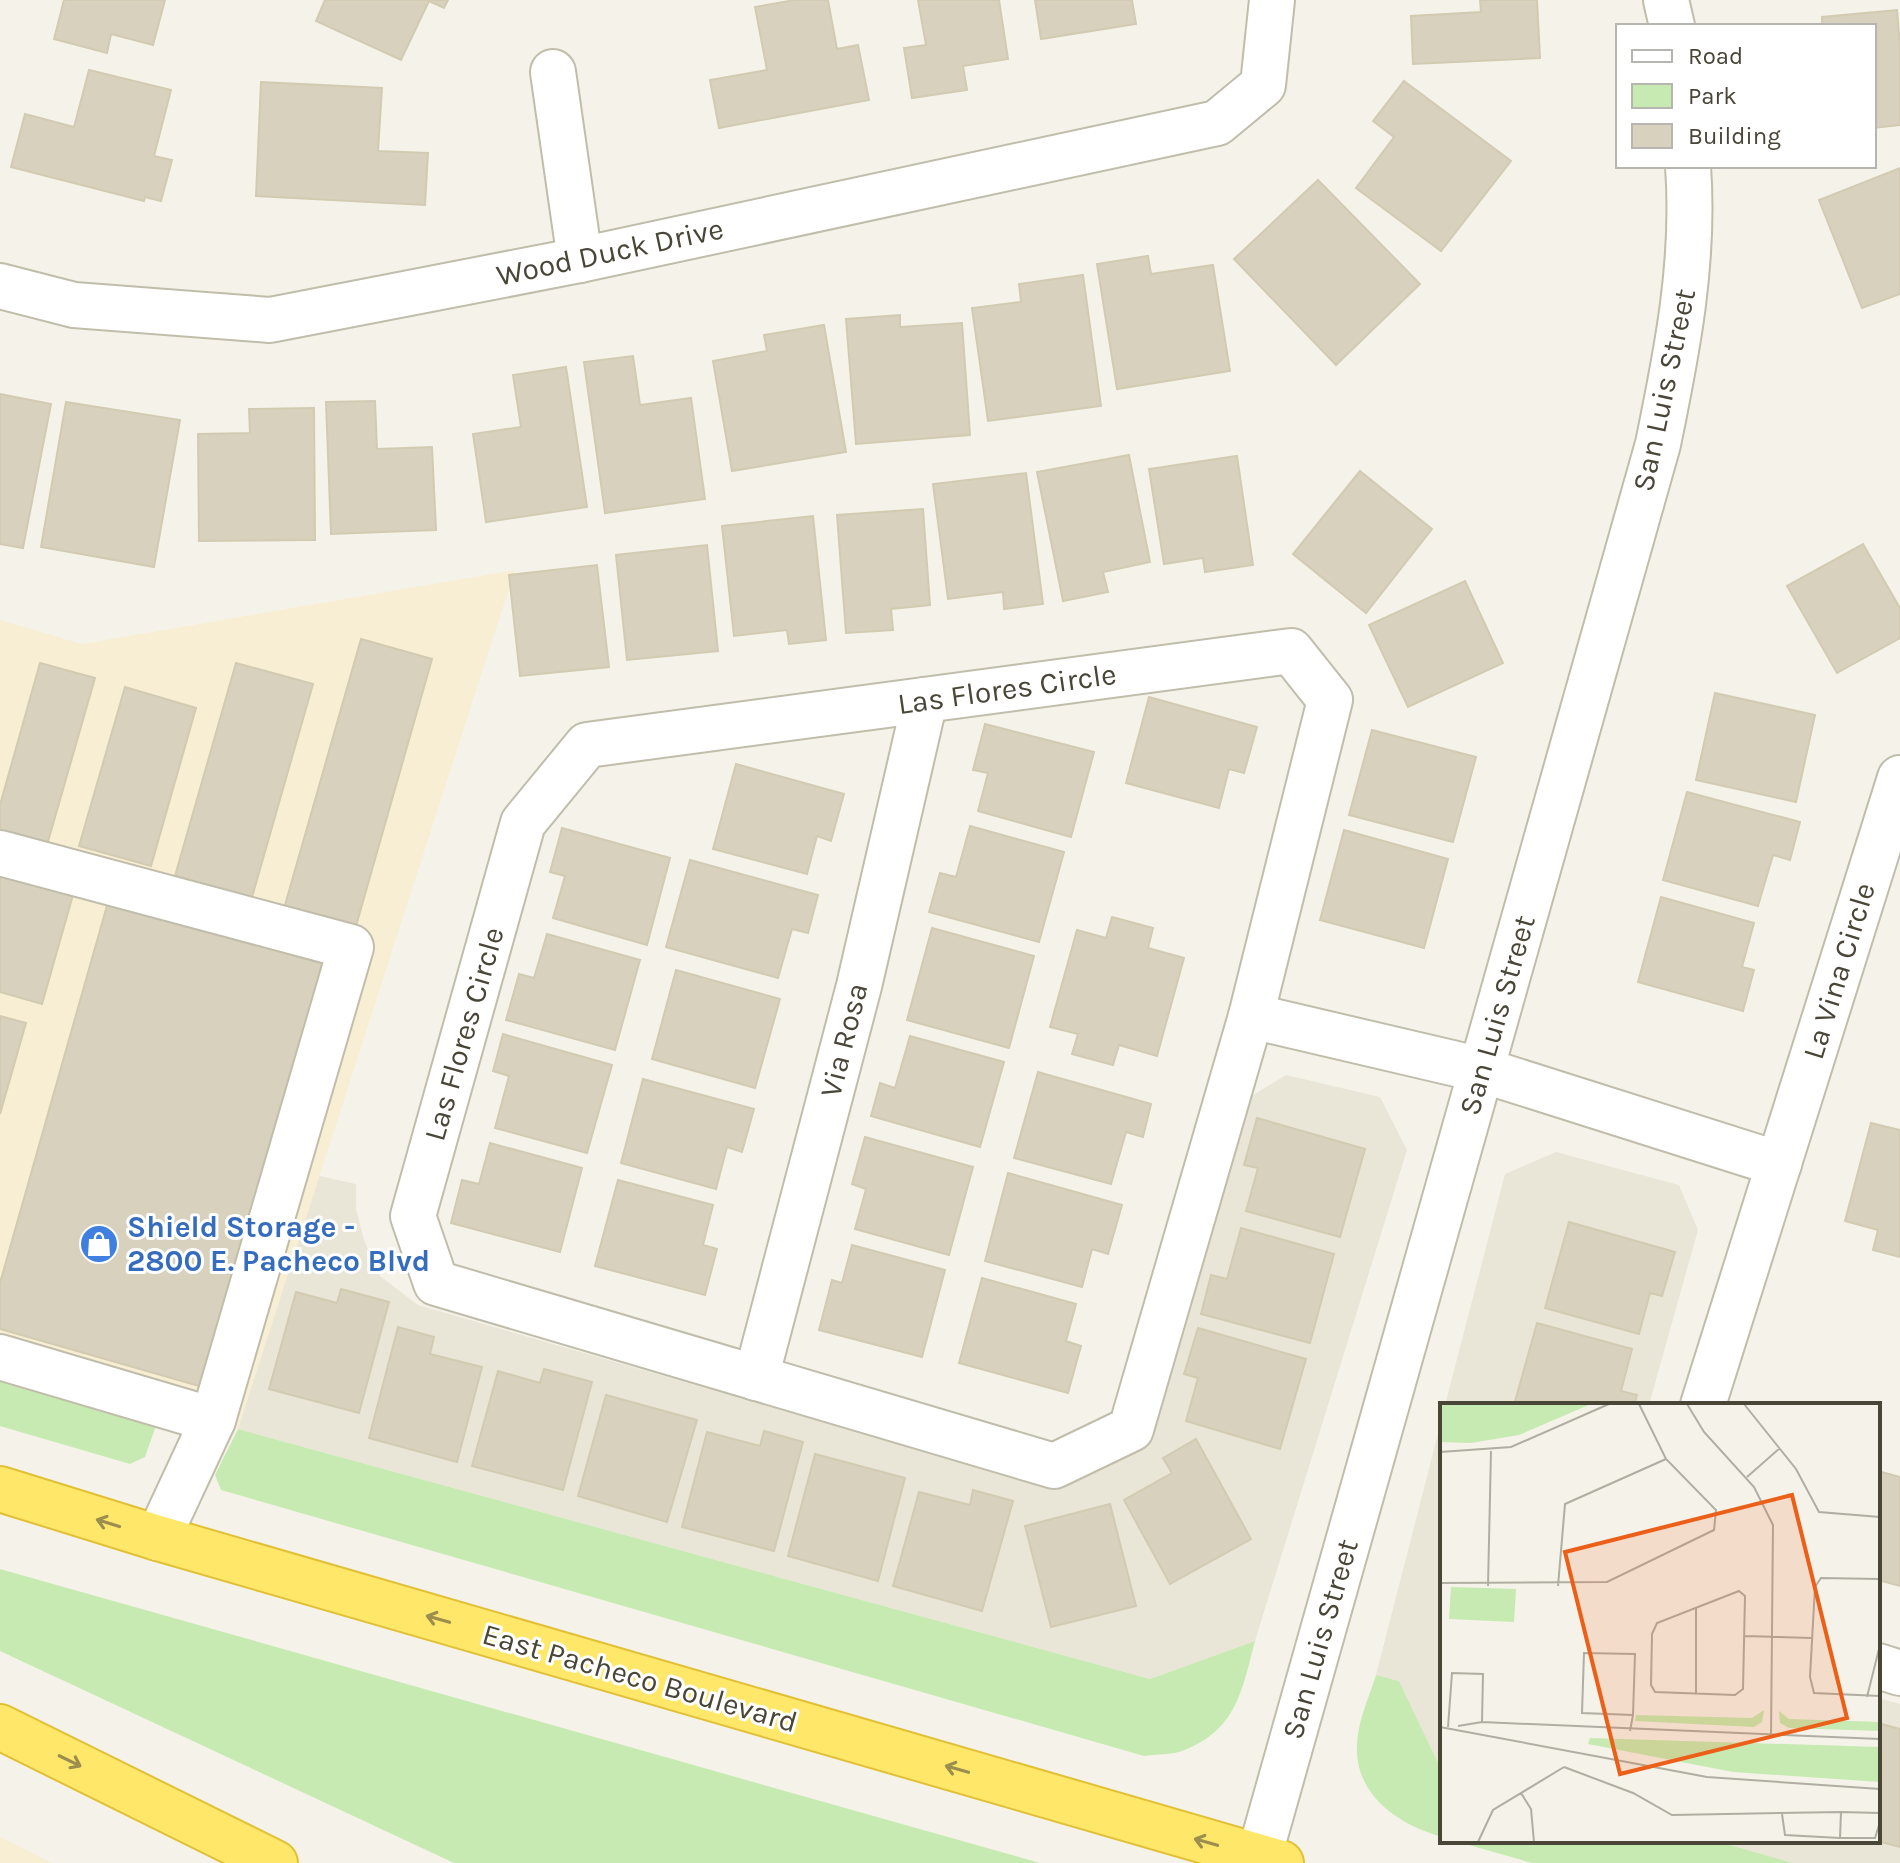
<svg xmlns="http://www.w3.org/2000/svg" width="1900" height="1863" font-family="Karla,sans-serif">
<rect width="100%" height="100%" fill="#f5f3e9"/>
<g fill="#e9e6d7">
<path d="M1286 1075 1380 1097 1407 1150 1255 1641 1150 1679 238 1429 315 1175 356 1184V1209L364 1240 380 1276 418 1305 1024 1480 1068 1482 1104 1468 1131 1442 1237 1105Z"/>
<path d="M1556 1152 1679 1185 1698 1230 1649 1405H1445L1505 1174Z"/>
<path d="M1442 1418V1763L1437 1762 1399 1681 1376 1675Z"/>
<path d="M1878 1698 1900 1704V1863H1793L1716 1841H1878Z"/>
</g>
<g fill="#f7eed4">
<path d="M515 570 238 1429 158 1420 0 1375V620L82 644Z"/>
<path d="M0 1837 52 1863H0Z"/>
</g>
<g fill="#c6eab1">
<path d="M0 1375 158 1420 145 1457 130 1464 0 1426Z"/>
<path d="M238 1429 1150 1679 1255 1641C1242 1691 1236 1731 1182 1751 1171 1755 1156 1754 1144 1756L221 1490 215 1475Z"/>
<path d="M0 1569 1040 1863H454L0 1651Z"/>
<path d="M1376 1675 1399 1681 1437 1761 1442 1763V1837C1393 1823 1349 1790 1358 1734 1361 1714 1370 1694 1376 1675Z"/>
<path d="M1455 1841H1716L1793 1863H1532Z"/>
</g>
<g fill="#d7d1be" stroke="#d2cbb1" stroke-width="2">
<path d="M64 0H165L153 45 111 34 107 53 54 39Z"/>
<path d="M325 0H448L444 8 429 1 401 60 316 21Z"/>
<path d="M795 0H828L837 49 858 45 869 100 719 128 710 80 767 70 755 7Z"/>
<path d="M918 0H999L1008 59 963 66 967 90 912 98 904 48 926 45Z"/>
<path d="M1035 0H1132L1136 24 1041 39Z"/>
<path d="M1480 0H1537L1540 58 1413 64 1411 16 1481 12Z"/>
<path d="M1897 10 1900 46V125L1874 128V26H1822V17Z"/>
<path d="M89 70 171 90 154 156 172 160 161 201 145 197 144 201 11 167 25 114 74 127Z"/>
<path d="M1404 81 1511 161 1441 251 1356 188 1394 137 1373 121Z"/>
<path d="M261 82 382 88 378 151 428 153 425 205 256 196Z"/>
<path d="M1900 168V294L1862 308 1819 200Z"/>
<path d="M1318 180 1420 284 1336 365 1234 259Z"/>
<path d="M1148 256 1151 274 1213 265 1230 371 1117 389 1097 264Z"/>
<path d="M1083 275 1101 406 988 421 972 308 1021 302 1019 284Z"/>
<path d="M900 315V327L962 323 970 435 856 444 846 319Z"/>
<path d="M824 325 846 452 732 471 713 361 767 351 764 335Z"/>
<path d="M633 356 640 405 691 398 705 499 605 513 584 362Z"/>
<path d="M566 367 587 507 486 522 473 434 521 427 513 375Z"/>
<path d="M0 394 51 404 23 548 0 544Z"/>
<path d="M375 401 377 449 432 447 436 530 331 534 326 402Z"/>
<path d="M66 402 180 420 154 567 41 547Z"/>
<path d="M314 408 315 540 199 541 198 434 250 433 249 409Z"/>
<path d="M1129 455 1150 562 1103 572 1108 592 1063 601 1037 472Z"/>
<path d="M1237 456 1253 565 1205 572 1203 558 1164 564 1149 469Z"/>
<path d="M1360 471 1432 529 1366 613 1293 554Z"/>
<path d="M1026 473 1043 604 1004 609 1003 592 948 599 933 484Z"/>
<path d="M923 509 930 605 891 609 893 630 846 633 837 515Z"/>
<path d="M813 516 826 640 789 644 787 630 734 636 722 526Z"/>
<path d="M1863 544 1900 608V638L1837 673 1787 586Z"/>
<path d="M707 545 718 651 627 660 616 555Z"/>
<path d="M597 565 609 667 520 676 509 575Z"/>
<path d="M1465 581 1503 663 1408 707 1369 625Z"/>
<path d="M361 639 432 659 354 933 283 912Z"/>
<path d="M40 663 95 678 47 845 0 831V805Z"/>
<path d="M236 663 313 684 252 897 175 876Z"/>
<path d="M125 687 196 708 151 866 79 846Z"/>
<path d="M1715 693 1815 715 1796 802 1696 780Z"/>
<path d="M1149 697 1257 727 1244 773 1229 769 1219 808 1126 783Z"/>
<path d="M985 724 1094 752 1071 837 978 811 988 773 973 770Z"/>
<path d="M1372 730 1476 757 1453 842 1349 815Z"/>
<path d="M736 764 844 794 831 841 817 836 807 874 713 849Z"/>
<path d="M1687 792 1800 822 1790 860 1773 855 1758 906 1663 880Z"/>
<path d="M970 826 1064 852 1039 942 929 912 940 873 956 877Z"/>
<path d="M562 828 670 858 647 945 553 918 565 876 550 872Z"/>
<path d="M1344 830 1448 859 1424 948 1320 920Z"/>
<path d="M690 860 818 895 808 933 792 929 778 978 666 947Z"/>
<path d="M0 874 73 895 42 1004 0 992Z"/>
<path d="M1661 897 1754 923 1742 967 1754 970 1743 1011 1638 982Z"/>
<path d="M108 902 327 965 206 1388 0 1329V1283Z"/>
<path d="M1112 917 1153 928 1148 948 1184 958 1157 1056 1119 1045 1113 1065 1072 1054 1078 1034 1050 1027 1077 930 1106 938Z"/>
<path d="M932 928 1034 956 1009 1048 907 1020Z"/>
<path d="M547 934 640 960 615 1050 506 1020 519 974 534 978Z"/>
<path d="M676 970 780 999 755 1088 652 1059Z"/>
<path d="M0 1016 26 1023 0 1114Z"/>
<path d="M503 1034 612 1065 587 1153 495 1128 509 1076 493 1071Z"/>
<path d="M910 1036 1004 1062 980 1147 871 1116 880 1083 895 1088Z"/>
<path d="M1038 1072 1151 1104 1143 1137 1126 1132 1111 1184 1014 1158Z"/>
<path d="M643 1079 754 1109 742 1152 727 1147 716 1189 621 1163Z"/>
<path d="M1257 1118 1365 1149 1340 1237 1246 1211 1258 1168 1244 1165Z"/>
<path d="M1871 1123 1900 1130V1257L1873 1250 1878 1230 1845 1221Z"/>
<path d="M865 1137 973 1167 949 1255 855 1229 866 1189 852 1184Z"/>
<path d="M490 1143 582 1168 560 1252 451 1223 462 1180 479 1184Z"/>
<path d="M1008 1173 1122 1205 1108 1254 1092 1249 1082 1287 985 1261Z"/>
<path d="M618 1180 713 1205 703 1245 717 1249 705 1295 595 1266Z"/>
<path d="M1569 1222 1675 1252 1662 1296 1650 1293 1639 1334 1545 1308Z"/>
<path d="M1241 1228 1334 1254 1310 1343 1201 1314 1211 1275 1227 1279Z"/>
<path d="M852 1245 945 1270 922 1357 819 1330 832 1280 842 1283Z"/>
<path d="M982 1278 1076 1304 1066 1341 1081 1346 1068 1393 959 1363Z"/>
<path d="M341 1289 389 1302 359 1413 269 1389 296 1292 337 1303Z"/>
<path d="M1537 1323 1632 1349 1621 1391 1637 1395 1634 1405H1514Z"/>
<path d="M398 1327 434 1337 430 1354 482 1367 457 1462 369 1438Z"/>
<path d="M1198 1328 1306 1359 1280 1449 1186 1421 1198 1378 1184 1374Z"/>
<path d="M544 1369 592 1382 563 1490 472 1466 498 1371 540 1383Z"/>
<path d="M606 1395 697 1420 667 1522 578 1496Z"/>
<path d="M764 1431 803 1442 774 1551 682 1527 707 1432 760 1446Z"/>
<path d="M1196 1439 1251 1539 1170 1584 1124 1500 1172 1473 1163 1458Z"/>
<path d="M815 1454 905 1478 878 1581 788 1556Z"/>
<path d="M1878 1471 1900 1477V1586L1878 1580Z"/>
<path d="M973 1490 1013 1501 982 1611 893 1586 919 1492 970 1505Z"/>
<path d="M1110 1504 1136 1606 1051 1627 1025 1526Z"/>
<path d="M1878 1723 1900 1729V1847L1877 1841Z"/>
</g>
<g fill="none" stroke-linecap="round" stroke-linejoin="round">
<defs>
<g id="minor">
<path d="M1666 0 1672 26"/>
<path d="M553 72 580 260"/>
<path d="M0 286 74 305 270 320 580 260 1217 123 1263 85 1272 0"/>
<path d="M1291 651 1330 700 1251 1016 1131 1429 1054 1466 436 1283 413 1216 523 823 587 745Z"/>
<path d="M0 853 351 947 213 1420 158 1538"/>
<path d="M1251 1016 1482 1070 1779 1164"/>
<path d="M0 1357 213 1420"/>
<path d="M756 1378 859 986 925 700"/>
<path d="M1703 1405 1900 778"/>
<path d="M1878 1666 1900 1673"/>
<path d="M1259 1857 1658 444C1677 352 1695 261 1688 166"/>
</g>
<g id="highway">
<path d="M0 1489 158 1538 1281 1863"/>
<path d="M0 1727 275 1863"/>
</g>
</defs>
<use href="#minor" stroke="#c1bdab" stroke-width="48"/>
<use href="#highway" stroke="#e1c036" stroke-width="48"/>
<use href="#minor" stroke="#fff" stroke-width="44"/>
<use href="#highway" stroke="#ffe76a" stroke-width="44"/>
</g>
<defs><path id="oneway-shaft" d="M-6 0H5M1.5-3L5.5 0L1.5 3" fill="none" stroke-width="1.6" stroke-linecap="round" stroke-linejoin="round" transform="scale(2)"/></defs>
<g stroke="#9b8e4e">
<use href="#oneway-shaft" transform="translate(108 1523) rotate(-163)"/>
<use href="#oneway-shaft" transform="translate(438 1619) rotate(-164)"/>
<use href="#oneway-shaft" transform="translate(70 1761) rotate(26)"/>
<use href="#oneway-shaft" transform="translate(957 1769) rotate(-164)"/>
<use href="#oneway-shaft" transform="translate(1206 1842) rotate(-164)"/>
</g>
<defs>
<symbol id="shop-disc" viewBox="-11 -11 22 22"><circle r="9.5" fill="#3f7fe0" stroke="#fff"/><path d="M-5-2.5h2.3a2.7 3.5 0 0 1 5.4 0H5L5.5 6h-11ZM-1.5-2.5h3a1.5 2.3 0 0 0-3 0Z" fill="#fff"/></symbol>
</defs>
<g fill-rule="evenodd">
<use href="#shop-disc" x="77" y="1222" width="44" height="44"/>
</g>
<g text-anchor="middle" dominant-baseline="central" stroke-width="6" stroke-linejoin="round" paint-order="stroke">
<g font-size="30" fill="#494537" stroke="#fff">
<text transform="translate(610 252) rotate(-12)">Wood Duck Drive</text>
<text transform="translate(1664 390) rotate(-78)">San Luis Street</text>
<text transform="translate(1007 689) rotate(-8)">Las Flores Circle</text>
<text transform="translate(1839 971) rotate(-73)">La Vina Circle</text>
<text transform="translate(1497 1015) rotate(-74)">San Luis Street</text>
<text transform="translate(464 1034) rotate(-74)">Las Flores Circle</text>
<text transform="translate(844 1040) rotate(-76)">Via Rosa</text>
<text transform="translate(1320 1639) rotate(-74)">San Luis Street</text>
<text transform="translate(640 1678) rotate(16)">East Pacheco Boulevard</text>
</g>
<g font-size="30" font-weight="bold" fill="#366cbe" stroke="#fff" text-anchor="start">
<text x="127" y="1227">Shield Storage -<tspan x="127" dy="34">2800 E. Pacheco Blvd</tspan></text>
</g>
</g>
<g transform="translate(1440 1403)">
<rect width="440" height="440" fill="#f5f3e9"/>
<path d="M0 1H151L79 32 31 40 0 39ZM11 184 76 186 74 219 9 216ZM324 307 322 319 314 324 195 318 196 312 312 315ZM339 308 349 316 440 319V328L349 325 340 320ZM150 335 440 344V379L293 369 148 341Z" fill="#c6eab1"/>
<path fill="none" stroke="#b0ada2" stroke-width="2" d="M247 1 264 29 314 84 333 122 331 333M304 1 356 66 379 109 440 114M0 49 71 44 169 1M307 74 340 45M440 176 381 175 375 184 370 274 374 290 440 293M0 180 167 179 274 127 276 107 226 56 199 1M48 183 51 48M118 183 125 101 226 56M299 188 305 193 303 286 295 292 215 289 211 282 212 231 217 220ZM256 205V291M305 233 372 235M427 294 440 242M18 323 42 319 440 336M0 324 267 374 440 386M8 324 12 270 43 271 42 319M190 328 193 312 195 251 144 250 142 310 193 312M124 364 193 390 232 412 401 409M81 390 91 406 94 439M440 410 401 409 400 435H435L440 419M342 411 345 432 400 435M38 439 53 407 124 364"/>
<path fill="#ec5f19" fill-opacity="0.15" stroke="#ec5f19" stroke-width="4" d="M352 92 407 315 180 371 125 149Z"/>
<rect width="440" height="440" fill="none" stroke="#494537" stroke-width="4"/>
</g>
<rect x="1616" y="24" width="260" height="144" fill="#ffffff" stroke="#b6b5af" stroke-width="2"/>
<rect x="1632" y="50" width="40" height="12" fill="#ffffff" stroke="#b6b5af" stroke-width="2"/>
<text x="1688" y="64" font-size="24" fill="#494537">Road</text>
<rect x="1632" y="84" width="40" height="24" fill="#c6eab1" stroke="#b6b5af" stroke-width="2"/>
<text x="1688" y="104" font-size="24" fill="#494537">Park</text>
<rect x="1632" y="124" width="40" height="24" fill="#d7d1be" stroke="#b6b5af" stroke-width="2"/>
<text x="1688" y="144" font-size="24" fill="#494537">Building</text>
</svg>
